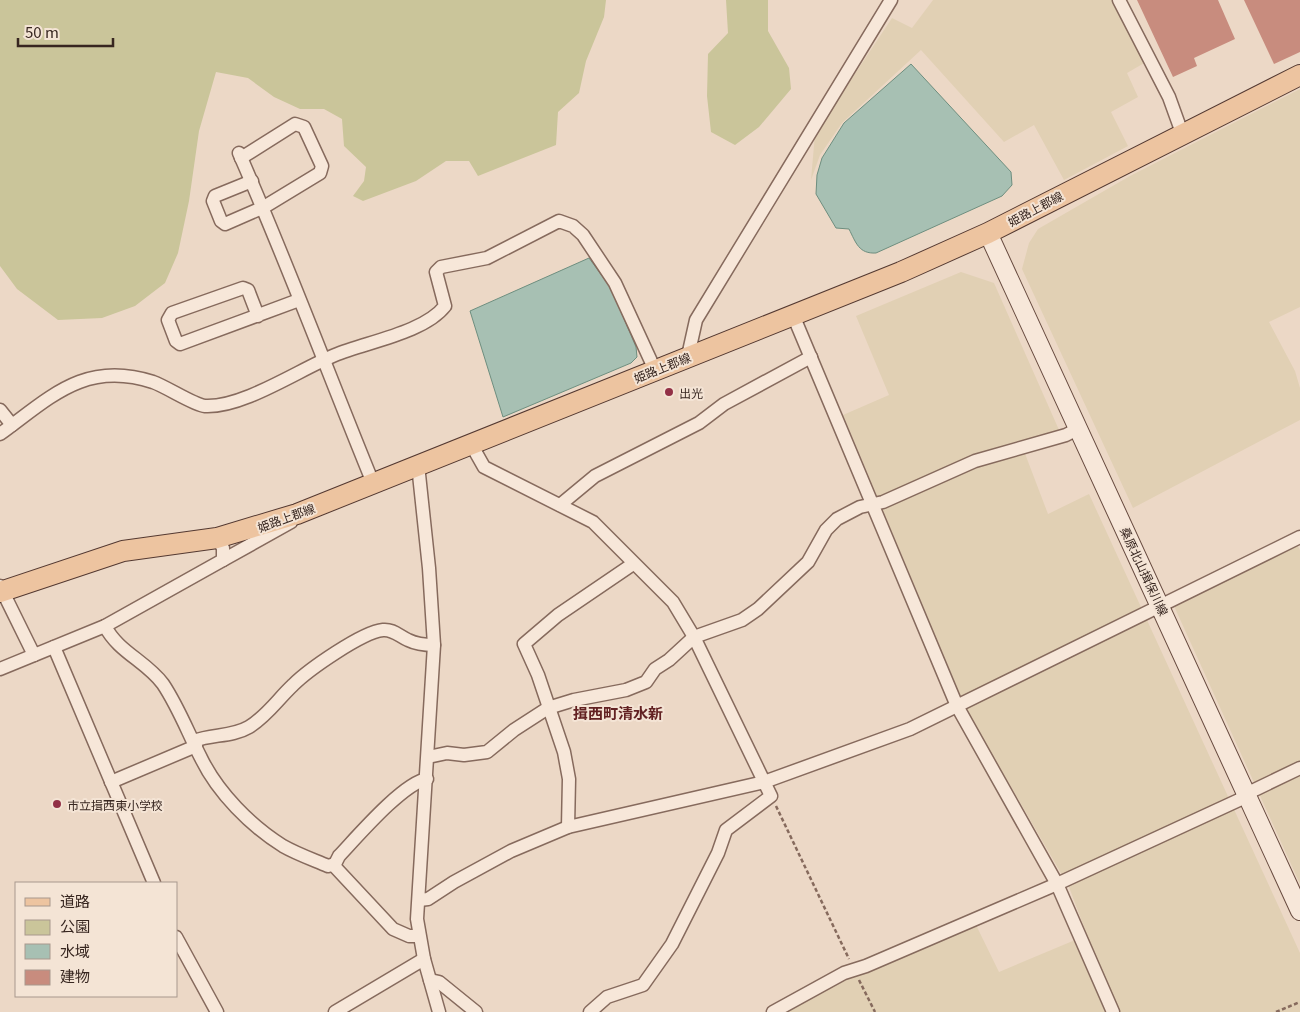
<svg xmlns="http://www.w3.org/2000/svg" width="1300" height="1012" font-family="Georgia,'Noto Sans JP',serif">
<rect width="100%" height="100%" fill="#ecd8c6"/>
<g fill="#e1d0b4">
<path d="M933 0H1115L1146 62 1127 73 1138 97 1111 112 1128 146 1064 180 1034 125 1004 142 921 50 842 123 820 155 811 180 815 134 892 18 912 28Z"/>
<path d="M1300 89V307L1269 322 1295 371 1300 388V420L1133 508 1022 269 1029 243 1038 229 1130 176Z"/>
<path d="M961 272 994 283 1063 439 1024 451 1048 514 1089 494 1300 953V1012H787L851 977 976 925 999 972 1087 935 1069 887 967 711 843 415 889 395 856 316Z"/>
<path d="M1296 543 1300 550V884L1174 606Z"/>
</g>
<g fill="#cac59a">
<path d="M0 0H606L604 17 586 61 579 93 558 112 556 145 478 176 469 161H446L416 181 363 201 353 196 364 181 366 167 344 146 342 119 324 109H300L274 97 248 78 216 72 199 131 189 201 178 253 165 283 135 306 102 318 58 320 17 289 0 266Z"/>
<path d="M726 0H768V31L789 68 791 89 759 127 735 145 711 132 707 96 708 54 728 33Z"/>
</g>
<g fill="#a7c0b3" stroke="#6e8e7f">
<path d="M911 64 1011 172 1012 185 1002 196 876 253C859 254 856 243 849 229L836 228 816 194 817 175 822 158 844 123Z"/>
<path d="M589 258 611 288 636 347 637 357 631 363 503 417 470 311Z"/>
</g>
<g fill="#c88c7e">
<path d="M1137 0H1218L1235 39 1194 58 1197 66 1173 77Z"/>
<path d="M1244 0H1300V52L1274 64Z"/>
</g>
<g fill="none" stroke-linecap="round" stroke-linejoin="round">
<defs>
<g id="minor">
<path d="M1119 0 1169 97 1182 133"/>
<path d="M239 153C287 262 328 373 373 483"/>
<path d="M241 158 295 124 304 127 322 166 320 173 264 207 225 224 221 221 213 201 215 196 252 181"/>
<path d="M793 315 957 706 1057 884 1113 1012"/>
<path d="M258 316 248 290 243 288 172 313 168 320 176 341 180 344 299 300"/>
<path d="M688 356 696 320 891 0"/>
<path d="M0 410 12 425"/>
<path d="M0 434C51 397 85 360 153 382 167 387 194 405 205 406 243 408 300 369 335 355 366 342 424 333 445 306L436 272 441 267 487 258 559 221 573 226 583 235 615 283 655 370"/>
<path d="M471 444 484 467 593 522 673 602 694 637 771 796 726 830 718 853 672 944 643 985 607 997 590 1012"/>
<path d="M418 465 429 568 434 645 417 919 424 959 439 1012"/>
<path d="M560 505 595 476 699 423 724 404 811 357"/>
<path d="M223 560 291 522"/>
<path d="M0 586 34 655"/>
<path d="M105 626C118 652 146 661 163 684 179 708 188 733 201 758 218 793 251 826 283 846 297 854 314 860 328 866L335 864"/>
<path d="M54 647 154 883"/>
<path d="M0 669 105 626 223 560V548L217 538"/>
<path d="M194 741C212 734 232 737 249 727 267 716 278 699 293 685 308 670 362 632 383 630 393 629 399 636 408 640 416 644 425 645 434 645"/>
<path d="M428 757 447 753 464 755 487 752 514 730 548 708 574 700 626 690 646 682 655 669 669 660 694 637 742 620 758 609 808 562 826 530 837 519 860 507 883 502 975 461 1066 435 1079 428"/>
<path d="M111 782 196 746"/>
<path d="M568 827 569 779 564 752 538 675 524 644 558 615 633 564"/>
<path d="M419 900 428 899 454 882 511 851 568 827 764 782 910 729 1300 537"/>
<path d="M419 936H409L393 929 336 868 335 864 339 856C357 837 403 783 427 779"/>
<path d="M176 937 217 1012"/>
<path d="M430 980 439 982 476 1012"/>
<path d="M335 1012 424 959"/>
<path d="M773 1012 844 973 866 966 1057 884 1239 800 1246 794 1300 768"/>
</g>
<path id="secondary" d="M988 233 1300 911"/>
<path id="primary" d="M0 592 123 551 217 538 297 514 901 272 988 233 1300 75"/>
</defs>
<use href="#minor" stroke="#866a5d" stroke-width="15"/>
<use href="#secondary" stroke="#684b40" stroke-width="20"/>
<use href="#primary" stroke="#543931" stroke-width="22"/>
<g stroke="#866a5d" stroke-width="2.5" stroke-dasharray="4 2.5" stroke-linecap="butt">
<path d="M776 806 849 959"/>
<path d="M859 980 875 1012"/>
<path d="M1276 1012 1300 1002"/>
</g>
<use href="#minor" stroke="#f7e7d9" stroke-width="12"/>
<use href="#secondary" stroke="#f7e7d9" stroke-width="18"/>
<use href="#primary" stroke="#edc4a0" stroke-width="20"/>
</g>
<g fill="#923046" stroke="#f4e4d5" stroke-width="2">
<circle cx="669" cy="392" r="5"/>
<circle cx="57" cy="804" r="5"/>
</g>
<g text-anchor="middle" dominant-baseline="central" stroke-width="4" stroke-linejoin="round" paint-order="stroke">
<g font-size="12" fill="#372620" stroke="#f4e4d5">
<text transform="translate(1035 208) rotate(-28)">姫路上郡線</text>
<text transform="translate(662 367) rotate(-22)">姫路上郡線</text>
<text transform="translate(286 517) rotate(-20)">姫路上郡線</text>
<text transform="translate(1145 571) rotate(65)">桑原北山揖保川線</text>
</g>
<g font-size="12" fill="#372620" stroke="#f4e4d5" text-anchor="start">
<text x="679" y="392">出光</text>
<text x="67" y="804">市立揖西東小学校</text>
</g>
<g font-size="15" font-weight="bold" fill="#622122" stroke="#f4e4d5">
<text x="618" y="712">揖西町清水新</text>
</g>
</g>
<rect x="15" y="882" width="162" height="115" fill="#f4e4d5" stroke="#a8988d"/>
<rect x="25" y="898" width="25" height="8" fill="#edc4a0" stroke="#a8988d"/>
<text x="60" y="907" font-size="15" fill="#372620">道路</text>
<rect x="25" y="920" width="25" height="15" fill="#cac59a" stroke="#a8988d"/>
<text x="60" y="932" font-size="15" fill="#372620">公園</text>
<rect x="25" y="944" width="25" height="15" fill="#a7c0b3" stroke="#a8988d"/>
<text x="60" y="957" font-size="15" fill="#372620">水域</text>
<rect x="25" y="970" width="25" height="15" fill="#c88c7e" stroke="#a8988d"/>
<text x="60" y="982" font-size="15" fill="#372620">建物</text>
<path d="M18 38v8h95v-8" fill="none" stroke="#372620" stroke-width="2.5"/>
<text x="25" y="38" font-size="15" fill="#372620" stroke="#f4e4d5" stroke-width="4" paint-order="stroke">50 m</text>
</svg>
